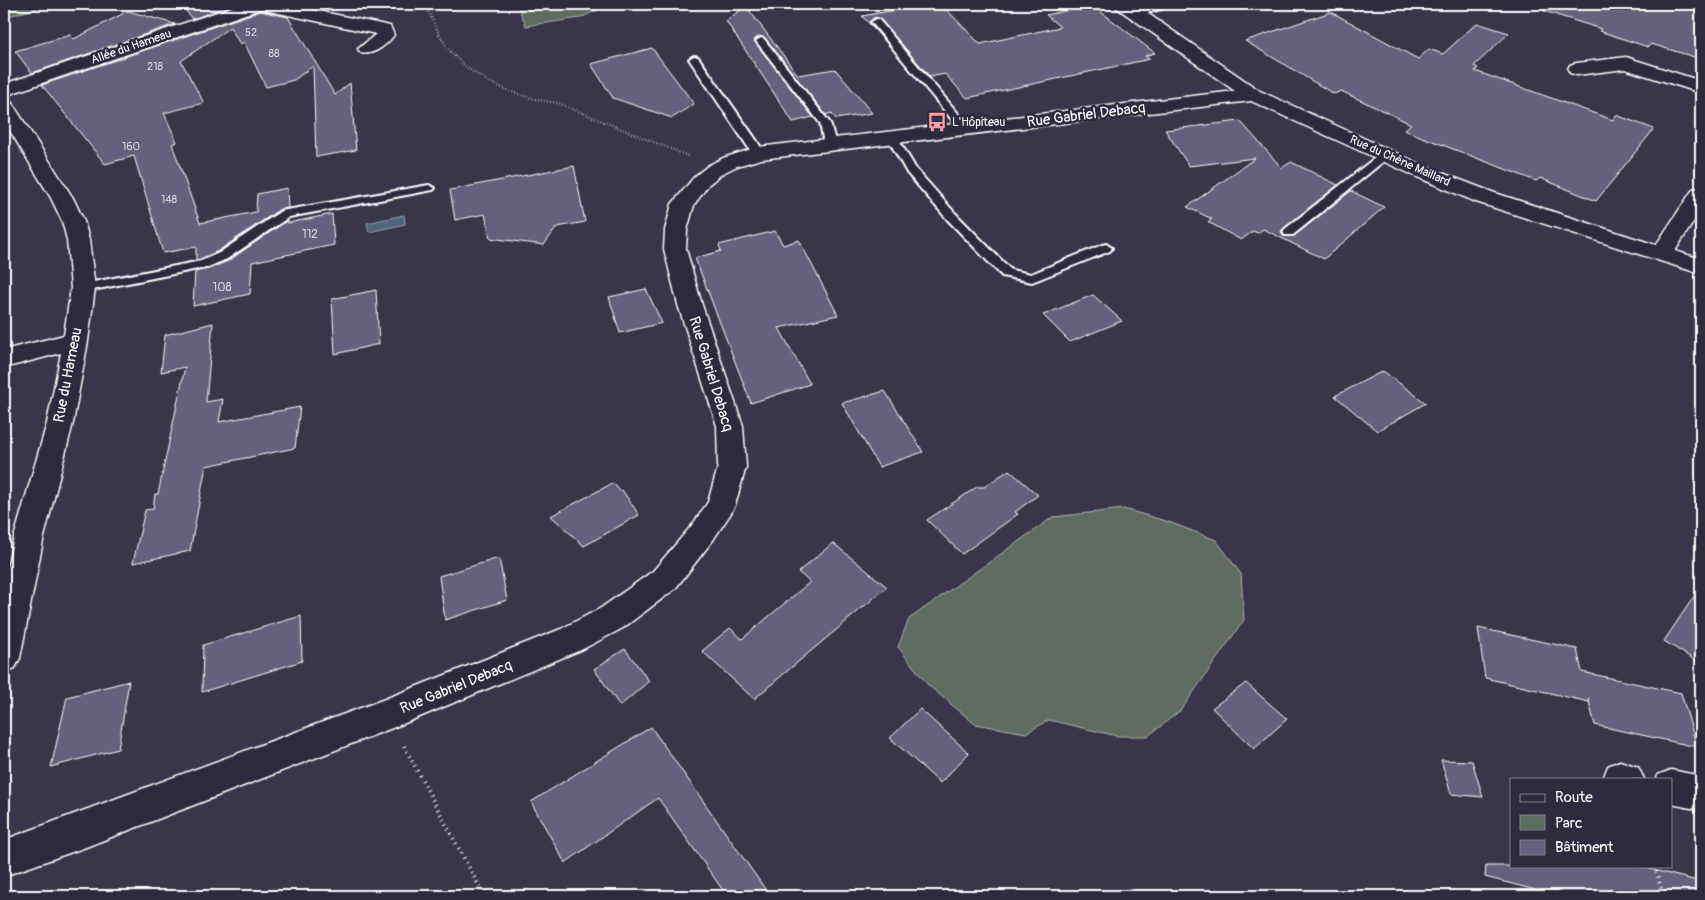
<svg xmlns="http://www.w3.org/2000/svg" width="1705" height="900" font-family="Pangolin,sans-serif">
<rect width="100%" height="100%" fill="#3a354a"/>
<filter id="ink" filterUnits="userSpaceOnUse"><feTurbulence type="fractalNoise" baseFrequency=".02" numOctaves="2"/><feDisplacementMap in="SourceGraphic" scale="10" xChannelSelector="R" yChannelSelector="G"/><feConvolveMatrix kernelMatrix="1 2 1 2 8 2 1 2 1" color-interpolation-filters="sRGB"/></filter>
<g filter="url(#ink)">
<g fill="#5e6b61" stroke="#aeb5b0">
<path d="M4 4H55L4 17Z"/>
<path d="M517 4H611L580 18 526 26Z"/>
<path d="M1124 509 1169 522 1216 540 1241 574 1244 620 1181 710 1148 736H1117L1049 720 1026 733 975 724 928 685 898 647 909 619 1053 517Z"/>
</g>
<path fill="#4f647a" stroke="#95a2af" d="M404 215 405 224 369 232 367 223Z"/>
<g fill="#66607e" stroke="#fff">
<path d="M181 4H236L192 19Z"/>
<path d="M928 4H941L980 44 1060 27 1046 15 1092 5 1155 53 1145 56 1150 59 967 98 945 74 930 77 880 19 875 17 869 22 892 49 862 16Z"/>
<path d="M1545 4H1701V59L1651 44 1648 47 1599 31 1601 29 1544 11Z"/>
<path d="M746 6 798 75 835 69 872 113 836 119 831 113 826 115 765 38 760 36 755 39V42L813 117 793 122 726 21Z"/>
<path d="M128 11 175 24 32 73 15 51 70 35 74 39Z"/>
<path d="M260 11 288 17 335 95 350 83 356 150 316 157 313 66 294 80 266 87 244 42 240 44 230 27 181 61 204 103 164 113 177 142 172 144 200 223 256 212 257 194 287 188 288 208 280 209 218 251 200 259 196 260V247L163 253 134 156 105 164 42 85Z"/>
<path d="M1331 12 1418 59 1429 49 1443 54 1477 23 1509 33 1474 66 1478 68 1475 71 1613 120 1616 115 1654 129 1596 201 1540 178 1536 181 1404 130 1411 124 1341 91 1334 94 1245 41Z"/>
<path d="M652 48 694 104 672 118 613 98 591 64Z"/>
<path d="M1240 121 1282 168 1291 162 1338 185 1284 228 1281 231 1283 236H1294L1351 191 1384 207 1324 259 1263 229 1258 233 1253 231 1241 240 1208 222 1212 219 1187 207 1255 158 1189 166 1165 130Z"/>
<path d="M574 166 585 222 557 227 544 245 490 238 485 214 455 220 450 190Z"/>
<path d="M332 214 334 245 252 262 250 294 193 306 195 272 209 269 228 261 288 220V223Z"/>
<path d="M775 231 783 245 799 240 838 315 779 328 810 384 751 403 695 258 721 251 719 245Z"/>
<path d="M646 289 662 323 620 333 609 297Z"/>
<path d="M376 290 379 344 335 354 332 299Z"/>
<path d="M1093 295 1122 321 1070 342 1043 315Z"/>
<path d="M213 323 206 402 223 399 219 422 300 407 295 448 206 466 190 551 133 563 145 510 153 509 155 494H158L185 367 161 372 165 335Z"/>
<path d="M1383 371 1426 403 1377 431 1335 396Z"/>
<path d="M885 391 923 452 879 467 842 403Z"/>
<path d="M1009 470 1038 495 1015 512 1018 514 962 554 927 520 977 487H984Z"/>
<path d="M613 483 620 491 622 490 639 515 584 546 551 516Z"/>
<path d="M833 543 887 587 754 699 702 651 730 628 742 639 810 582 798 572Z"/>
<path d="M499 558 507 600 445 620 439 576Z"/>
<path d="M1701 586V664L1664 641Z"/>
<path d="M301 616 302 661 202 692 203 645Z"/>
<path d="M1478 628 1577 649 1582 672 1681 693 1697 747 1595 725 1588 698 1589 702 1485 678Z"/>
<path d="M625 649 649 681 620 706 594 669Z"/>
<path d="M129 681 118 749 51 767 67 697Z"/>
<path d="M1246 683 1287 719 1254 749 1212 708Z"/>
<path d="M920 709 969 753 940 783 890 738Z"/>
<path d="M651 727 770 896H727L658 798 565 863 531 802Z"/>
<path d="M1441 760 1472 761 1483 797 1451 794Z"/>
<path d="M1486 866H1638L1701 882V896H1559L1485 877Z"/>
</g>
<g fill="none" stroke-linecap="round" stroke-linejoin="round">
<defs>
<g id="lane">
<path d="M1162 4H1177L1137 16 1132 13Z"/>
<path d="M876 19 879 20 962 118 967 129 966 131H958L953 121 873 24 871 22Z"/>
<path d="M761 38 764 39 830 123 836 144 834 146 830 147 824 144 820 123 756 41Z"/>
<path d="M694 56 698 57 757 141 764 153 762 155 758 156 752 153 689 59Z"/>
<path d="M892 134 897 137 916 169 955 213 1011 270 1031 274 1102 245 1106 244 1112 248 1110 251 1032 282 1002 276 947 219 907 173 887 137Z"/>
<path d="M1385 152 1391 155 1389 157 1293 235H1285L1283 232 1285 229 1381 153Z"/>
<path d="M429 185 435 188 433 190 289 217 227 259 208 267 83 292 77 288 83 284 201 261 219 253 281 211Z"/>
</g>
<g id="street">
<path d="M241 4H285L390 26 394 35C387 45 373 56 361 53L358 49 376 34 260 9 4 96V84Z"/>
<path d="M1115 4H1134L1260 91 1429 168 1492 192 1656 245 1693 189 1701 188V210L1675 251 1701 259V274L1476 202 1415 176 1251 101 761 159 737 166 723 173 709 184 694 205 687 230 686 249 702 305 743 426 746 467 735 505 731 513 713 540 675 589 623 628 583 649 405 723 86 847 4 876V840L385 699 561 629 601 608 653 571 693 524 708 502 718 467 717 426 678 305 664 249 665 230 672 204 695 176 709 165 723 158 758 147 1235 91 1117 8Z"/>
<path d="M1626 57 1701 81V93L1625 69 1577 75 1570 73 1568 69 1570 65 1577 63Z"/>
<path d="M4 100 11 102 14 106 73 198 84 221 89 240 95 288 88 341 73 423 43 541 20 658 15 668 4 672V584L13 541 47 423 61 353 4 368V350L64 335 71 288 67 240 62 221 51 198 4 121Z"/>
<path d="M1620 761 1638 767 1644 779H1603L1608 766Z"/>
<path d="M1671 770 1701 776V810L1671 804V779H1657L1658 775Z"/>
</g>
</defs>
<use href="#lane" stroke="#fff" stroke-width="4"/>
<use href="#street" stroke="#fff" stroke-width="3"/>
<path stroke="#fff" stroke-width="2.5" stroke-dasharray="0.5 2.5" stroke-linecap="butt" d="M425 4C432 18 441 41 451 52 476 82 520 98 558 103L688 156"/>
<g stroke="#fff" stroke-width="4" stroke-dasharray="1 4.5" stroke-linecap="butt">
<path d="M404 746 481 890V896"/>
<path d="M1655 866 1663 896"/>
</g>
<use href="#lane" fill="#2f2a3d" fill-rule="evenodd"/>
<use href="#street" fill="#2f2a3d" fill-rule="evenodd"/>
</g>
</g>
<defs>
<symbol id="bus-bare" viewBox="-9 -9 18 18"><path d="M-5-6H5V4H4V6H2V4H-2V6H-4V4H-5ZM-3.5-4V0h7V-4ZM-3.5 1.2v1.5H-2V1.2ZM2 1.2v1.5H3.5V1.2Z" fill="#ff9aa2" stroke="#2f2a3d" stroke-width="2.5" paint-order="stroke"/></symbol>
</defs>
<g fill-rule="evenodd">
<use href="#bus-bare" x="923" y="108" width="28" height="28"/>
</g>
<g text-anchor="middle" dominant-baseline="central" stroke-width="5" stroke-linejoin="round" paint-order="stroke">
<g font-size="11" fill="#d9d7df">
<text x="251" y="32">52</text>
<text x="274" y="53">88</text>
<text x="155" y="66">218</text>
<text x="131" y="146">160</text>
<text x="169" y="199">148</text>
</g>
<g font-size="12" fill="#fff" stroke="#2f2a3d">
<text transform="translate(131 47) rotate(-19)">Allée du Hameau</text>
<text transform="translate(1400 161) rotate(24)">Rue du Chêne Maillard</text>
</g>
<g font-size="12" fill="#fff" stroke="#2f2a3d" text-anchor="start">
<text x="952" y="122">L'Hôpiteau</text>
</g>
<g font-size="12" fill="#d9d7df">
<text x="310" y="234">112</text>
<text x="222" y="287">108</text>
</g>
<g font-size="15" fill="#fff" stroke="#2f2a3d">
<text transform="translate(1086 115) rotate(-7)">Rue Gabriel Debacq</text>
<text transform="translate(711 374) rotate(73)">Rue Gabriel Debacq</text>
<text transform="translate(68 375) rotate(-79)">Rue du Hameau</text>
<text transform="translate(456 687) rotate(-22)">Rue Gabriel Debacq</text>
</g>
</g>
<rect width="1705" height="900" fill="none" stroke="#2f2a3d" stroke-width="20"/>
<rect x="10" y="10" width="1685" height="880" fill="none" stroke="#fff" stroke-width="2" filter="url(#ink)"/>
<rect x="1510" y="778" width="162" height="90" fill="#2f2a3d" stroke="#827f8b"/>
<rect x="1520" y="794" width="25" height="8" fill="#2f2a3d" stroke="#827f8b"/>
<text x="1555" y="802" font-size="15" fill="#ffffff">Route</text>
<rect x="1520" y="815" width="25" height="15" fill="#5e6b61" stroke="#827f8b"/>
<text x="1555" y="828" font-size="15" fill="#ffffff">Parc</text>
<rect x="1520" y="840" width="25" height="15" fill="#66607e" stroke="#827f8b"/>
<text x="1555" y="852" font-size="15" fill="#ffffff">Bâtiment</text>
</svg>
